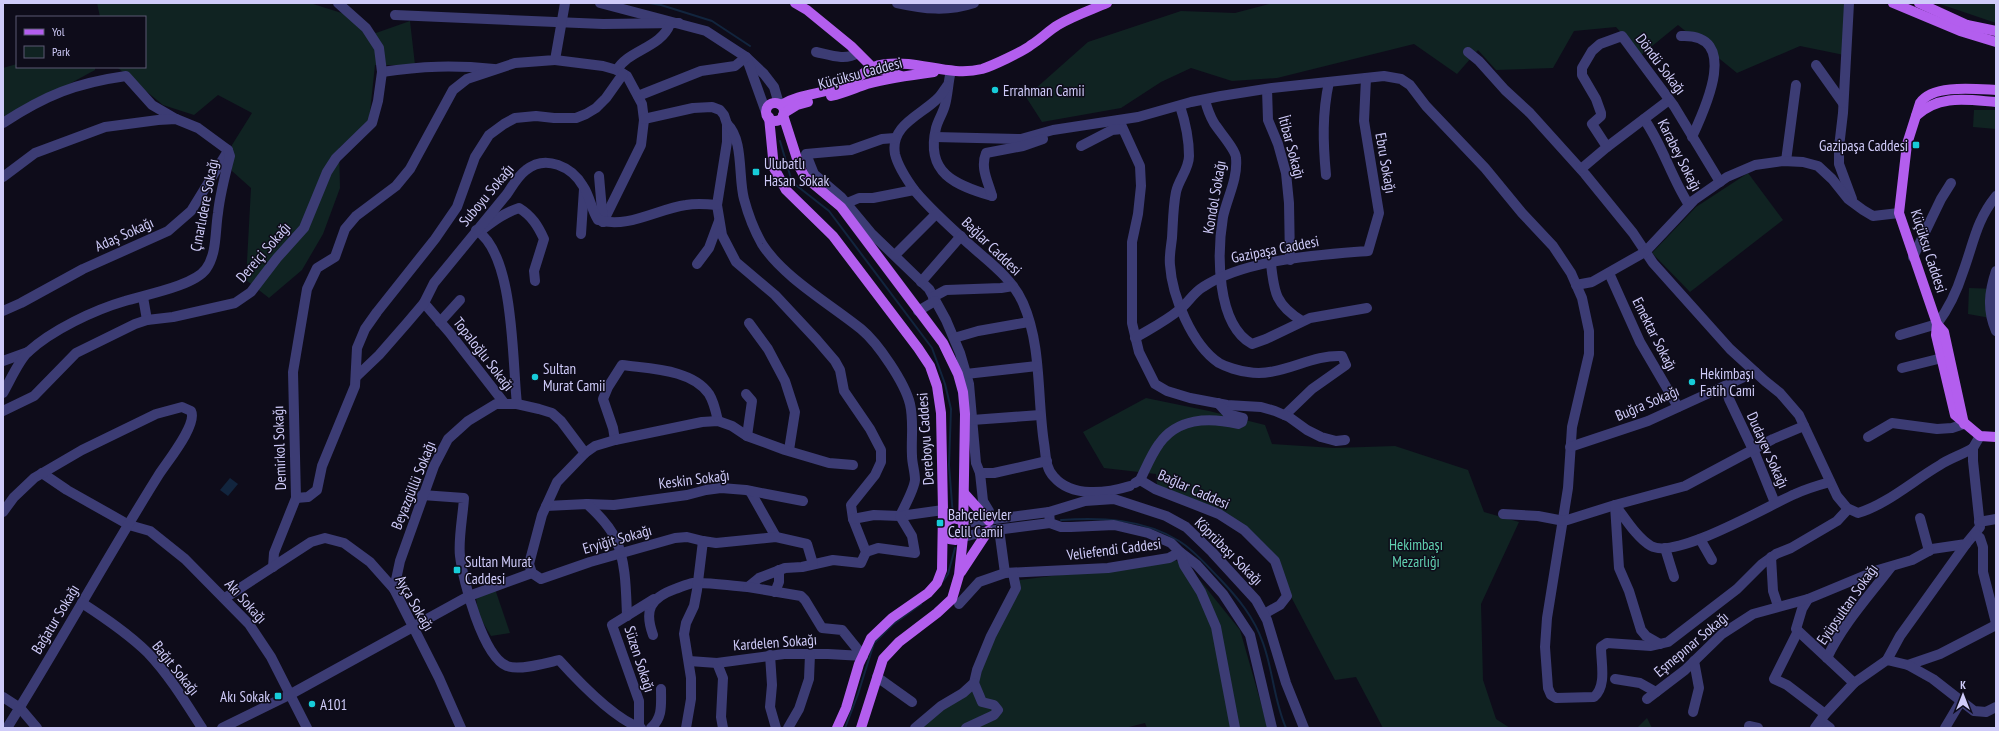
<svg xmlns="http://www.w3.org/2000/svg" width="1999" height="731" font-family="'PT Sans Narrow',sans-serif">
<rect width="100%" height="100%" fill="#0e0c1a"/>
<g fill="#102322">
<path d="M97 3H310L348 15 376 33 410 21 415 65H375L369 121 339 148 340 188 323 234 302 270 269 298 246 280 251 188 232 171V145L252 113 218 95 194 115 163 105 118 68 145 67V17H100Z"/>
<path d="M1273 3H1848L1849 56 1800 46 1737 73 1678 25 1641 55 1616 27 1574 31 1553 68 1496 70 1478 50 1457 74 1414 44 1277 78 1232 81 1191 68 1161 82 1121 108 1042 122 1026 97 1088 42 1181 11 1235 13Z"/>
<path d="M1937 3H1996V23Z"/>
<path d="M17 64V67H95V70L3 120V68Z"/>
<path d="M1974 110H1996V129L1973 127Z"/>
<path d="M1748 173 1783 220 1690 292 1652 253 1696 207Z"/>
<path d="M1969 288 1996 289V319L1968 314Z"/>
<path d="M1146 398 1209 411 1265 425 1272 444 1334 448 1395 446 1468 470 1484 512 1519 522 1481 604 1483 680 1496 719 1510 728H1383L1356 677 1335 680 1261 540 1207 504 1157 486 1156 474 1104 468 1083 432Z"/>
<path d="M1175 560 1190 568 1240 630 1268 728H1147L1145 723 1125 728H912L968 694 1020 580Z"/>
<path d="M495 589 510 633 491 636 478 614 476 596Z"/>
<path d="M1647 718 1652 728H1637Z"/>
</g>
<path fill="#12253e" d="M230 478 238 484 228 496 220 490Z"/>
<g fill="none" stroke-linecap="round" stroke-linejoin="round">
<g stroke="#12253e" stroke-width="2">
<path d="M649 3 661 5 712 21 750 46"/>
<path d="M780 141 792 182 829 211 932 348 945 384 951 409 949 465 953 516"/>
<path d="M1061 520C1101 517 1144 519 1179 541 1194 550 1207 566 1219 578 1238 598 1254 617 1263 643 1273 670 1274 701 1286 728"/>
<path d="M943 581 948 574 955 548"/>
<path d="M845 728 858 694 874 643 892 625 921 604"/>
</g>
<g stroke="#3c3c74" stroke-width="10">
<path d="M600 3 706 31 746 57 764 74 774 87 779 104"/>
<path d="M897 3C924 9 947 12 974 3"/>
<path d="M1849 3 1843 113 1839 147V164L1852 199"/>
<path d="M395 15 603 24 679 23"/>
<path d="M1681 36C1741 33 1705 109 1692 137"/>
<path d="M816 52C830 55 845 61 858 53"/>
<path d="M1468 52 1479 61 1505 90 1530 113 1585 174 1633 233 1653 263 1730 349 1765 381 1780 393 1799 415 1837 496 1847 508 1858 513C1886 505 1914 480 1940 465 1950 458 1962 455 1973 448"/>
<path d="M555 60 603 66 617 70 627 76 642 104 644 120 641 145 603 222"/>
<path d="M748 62 767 115"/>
<path d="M1816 65 1843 103"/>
<path d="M617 70C628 50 661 48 670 24"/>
<path d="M951 71C948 82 948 94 945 105 943 113 938 120 936 128 925 173 955 185 992 196"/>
<path d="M382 72C422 66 454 65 494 69"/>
<path d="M947 86C944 90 941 96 936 100 919 116 890 126 895 154 898 167 907 180 915 191 931 210 950 227 969 244 989 262 1012 278 1023 303 1042 346 1037 398 1044 443 1046 455 1045 468 1054 477 1072 498 1107 493 1130 486"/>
<path d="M1267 89 1268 120 1278 144 1286 173 1289 203 1290 260"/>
<path d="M638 96 701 71 735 66 746 57"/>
<path d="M1205 100C1207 108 1210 116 1214 123 1219 131 1236 150 1236 158 1238 179 1227 198 1223 217 1217 253 1216 324 1252 344L1266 339 1310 318 1367 308"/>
<path d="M1180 106C1185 121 1189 140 1189 156 1189 169 1179 179 1176 192 1173 207 1173 223 1172 238 1171 247 1169 256 1170 265 1172 296 1192 345 1219 363 1226 367 1239 371 1248 372 1280 378 1310 354 1342 356L1346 365 1312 389 1285 415"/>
<path d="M644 119 693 108 712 107 720 110 724 115 727 124V142L717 205 722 235 736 262 775 295 817 340 835 361 840 370 844 391 870 429 881 450V462L875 475 851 505 853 519 866 552 861 563 833 560 802 567 785 568 759 578 748 587C730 586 710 582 693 583 687 584 681 587 675 589 650 598 644 610 653 635"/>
<path d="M1644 119C1663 146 1671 177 1689 205"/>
<path d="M1119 120 1140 166 1141 186 1138 214 1132 242V323L1139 352 1155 384 1167 391 1190 398 1227 405 1261 407 1275 411 1289 417 1307 430 1321 437 1336 441 1345 440"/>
<path d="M3 123C46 95 76 83 126 76L152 105 176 119"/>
<path d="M727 124C744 140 738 177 744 199 748 214 754 230 762 244 783 277 830 304 861 329 878 343 905 383 910 404 914 421 911 439 912 456 912 463 915 472 915 480 914 490 904 507 900 516"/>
<path d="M935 137 1021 139 1053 130 1138 117 1191 102 1221 96 1272 88 1384 76 1401 79 1410 85 1426 106 1485 168 1522 213 1553 246 1571 273 1582 298 1589 331V354L1572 427 1568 488 1547 618 1545 647 1548 688 1551 695 1556 698 1594 697C1607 686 1601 663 1601 647L1607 643 1651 646 1668 642 1737 589 1762 564 1776 554 1791 548 1837 521 1848 509"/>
<path d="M895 138 882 139 851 150 806 154 814 174 841 197 871 233 929 289 946 320 960 353 969 384 976 463 980 473H994L1047 461"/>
<path d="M1081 146 1112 130 1122 129"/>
<path d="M1607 147 1669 100"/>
<path d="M1786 161 1796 85"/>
<path d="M1581 169 1607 147 1592 124 1601 116V113L1596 99 1582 75V68L1592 51 1600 44 1622 36 1674 106 1720 182"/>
<path d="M1326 175C1323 143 1322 114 1329 82"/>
<path d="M599 176 603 222"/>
<path d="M3 177 35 153 105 127 158 120 176 119 198 128 228 150"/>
<path d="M992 196C988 181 980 168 986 153L1023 146 1043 139"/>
<path d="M847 203 859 198H873L914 190"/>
<path d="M476 230C515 254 512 362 517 404"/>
<path d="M482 230C494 220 504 213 519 208 532 216 538 226 544 239L534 271 535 281"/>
<path d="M581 234 584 189"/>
<path d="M895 255 936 214"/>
<path d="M1913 257 1941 199 1951 183"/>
<path d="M697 264 709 248 719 221"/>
<path d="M1271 264C1274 293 1276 305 1302 321"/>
<path d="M1996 271C1989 292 1987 310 1996 331"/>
<path d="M1609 273 1640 342 1678 407"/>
<path d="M921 282 961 236"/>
<path d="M1576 285 1592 282 1645 252 1694 200 1727 177 1755 165 1783 161 1803 162 1818 166 1832 179 1848 199 1863 210 1873 216 1899 213"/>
<path d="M143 297 147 320"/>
<path d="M933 297 946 290 1001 288 1013 286"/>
<path d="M424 303 449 332 505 404"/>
<path d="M3 311 21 303 83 269 168 231 191 211 226 154"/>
<path d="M918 311 935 301"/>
<path d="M440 322 460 300"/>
<path d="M749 323 768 349 785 381 795 412 789 450"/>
<path d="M1900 335 1937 324C1949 308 1957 291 1963 272 1974 242 1976 221 1996 196"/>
<path d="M954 338 978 331 1029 322"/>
<path d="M1135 338C1150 329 1166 321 1179 310 1188 303 1193 293 1203 287 1245 259 1319 255 1368 251L1379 213 1364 121 1366 78"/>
<path d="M3 361 28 352"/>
<path d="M1902 368 1942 358"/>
<path d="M966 374 1037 366"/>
<path d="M357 376 379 355 407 323 424 303 434 283 507 194C513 185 518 176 526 170 546 154 572 167 583 186 590 196 591 209 598 220 628 229 657 209 686 205 697 203 707 204 717 205"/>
<path d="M1726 387 1729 399 1756 456 1775 503"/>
<path d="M3 393C10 381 19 360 28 352 52 330 94 310 125 301 144 295 194 286 206 269 217 254 215 231 218 213 220 194 225 175 230 156L228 150"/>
<path d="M746 394 752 401 747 436"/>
<path d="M3 411 34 396 76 353 135 324 147 320 173 317 235 303 251 292 277 258 304 228 327 172 336 158 372 123 378 101 382 72 379 48 366 28 338 3"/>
<path d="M972 420 1040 415"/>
<path d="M1980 436 1973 448V461L1980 527 1966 544 1932 549 1912 560 1878 570 1808 599 1802 609 1796 629 1854 683 1887 660 1908 665 1940 654 1996 625"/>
<path d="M1868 437 1892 423 1937 429 1952 428 1964 424"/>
<path d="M615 440 613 428 603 399 608 387 622 365C650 369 692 369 709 394 714 402 716 412 718 421"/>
<path d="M1570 447 1648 421 1755 372"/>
<path d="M42 473 67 490 129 525 150 531 185 559 249 624 271 657 307 728"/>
<path d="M980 473 983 501 989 511"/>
<path d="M1140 480 1155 489 1219 514 1244 530 1275 561 1287 596 1280 605 1264 614"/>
<path d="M1135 483 1140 480C1146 468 1151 455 1159 444 1177 418 1209 417 1238 424L1242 422 1243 418 1228 414 1218 403"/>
<path d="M750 491 776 537"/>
<path d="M422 495 464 498C463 515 458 540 460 556 463 581 483 657 507 666 519 671 546 663 559 660 578 681 614 719 641 728"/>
<path d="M296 498 308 497 317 490 322 466 355 386 357 348 365 329 377 312 435 239 457 207 475 157 489 135 504 124 515 118 536 116 554 118H576L586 114 596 108 606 98 623 74"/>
<path d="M587 504 614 505 687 495 706 490 721 488 746 490 803 501"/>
<path d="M546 506 587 504C598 514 610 526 616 540 626 562 626 591 627 616"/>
<path d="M3 512 14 497 34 478 82 450 156 414 182 407 191 411C198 425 166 463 158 476 106 559 59 645 7 728"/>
<path d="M1049 512 1050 523 1061 527H1071L1114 525 1148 533 1171 543 1180 552 1197 565 1223 594 1250 635 1272 728"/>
<path d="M1503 514 1538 516 1564 521 1615 505C1625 518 1637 538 1651 546 1676 560 1769 505 1795 494 1806 489 1819 485 1830 482"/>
<path d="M1920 518 1929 551"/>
<path d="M853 519 874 515 900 516 943 510"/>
<path d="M1979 522 1996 519"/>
<path d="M964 523 1049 512 1085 501 1114 499 1166 516 1186 527 1212 552 1256 600 1267 620 1286 683 1304 728"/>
<path d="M999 529 1005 573 1108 568 1169 558 1180 552 1184 565 1201 592 1216 627 1235 728"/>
<path d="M1975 534 1980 538 1983 547V572L1996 623"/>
<path d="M963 537 988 531 1050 523"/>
<path d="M1700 539 1712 560"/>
<path d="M703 541 687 537 675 538 590 562 541 579 532 573 529 564 542 515 557 482 585 453 595 446 615 440 702 422 718 421 732 426 747 436 785 450 829 463 853 465"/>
<path d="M1665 548 1674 577"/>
<path d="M866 552 878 548 915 553 912 536 900 516"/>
<path d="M1771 557 1773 591 1778 606"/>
<path d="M273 567 274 553 296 498 293 372 307 289 317 268 335 257 345 229 356 216 396 186 410 169 453 90 467 79 515 63 555 60 565 3"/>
<path d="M748 587 801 596 805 600 822 628 842 630 863 656"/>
<path d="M394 589 400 561 434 466 448 439 468 421 496 404H517L539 409 552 413 561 421 585 453"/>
<path d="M775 592 779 582V570"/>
<path d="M225 598 311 542 325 538 344 543 370 562 394 589 439 678 461 728"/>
<path d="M82 603C105 618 129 634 148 653 169 675 186 703 202 728"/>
<path d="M959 604 979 582 1005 573"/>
<path d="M1798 631 1774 679 1787 685 1825 714"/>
<path d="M1660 644 1646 636 1641 630 1629 591 1619 568 1615 505 1685 486 1773 439 1804 426"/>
<path d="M770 655 772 685 770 707 776 728"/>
<path d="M1827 658C1843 624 1869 596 1891 567"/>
<path d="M1887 660 1900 636 1966 544"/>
<path d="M689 661 717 663 784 654H828L863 656"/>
<path d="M717 663 723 678 721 717 723 728"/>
<path d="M1908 665 1933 679 1974 711 1986 712 1996 707"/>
<path d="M877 677 912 702"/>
<path d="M1615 679 1640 683 1656 692"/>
<path d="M3 697 20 708 37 728"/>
<path d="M1647 699 1685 670 1722 634 1753 614 1808 599"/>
<path d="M1693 712 1699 688 1694 661"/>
<path d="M1821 721 1830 728"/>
<path d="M1749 726 1758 728"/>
<path d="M639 727V701L612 625 654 599"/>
<path d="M222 728 291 694 469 596 532 573"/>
<path d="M651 728C663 717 661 705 661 689"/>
<path d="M686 728 691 699V678L684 634 686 623 694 606 697 590 703 541 716 543 776 537 807 544 813 564"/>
<path d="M788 728 799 709 809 679 810 654"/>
<path d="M915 728 941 706 963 693 974 683 977 670 991 636 1016 588 1013 573"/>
<path d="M966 728 994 715 998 710 994 705 982 702 974 683"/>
<path d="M1815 728 1825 714 1854 683"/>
<path d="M1945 728 1961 701"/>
</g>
<g stroke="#b35eee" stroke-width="10">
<path d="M795 3 807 10 851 46 871 66 901 76"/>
<path d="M1893 3 1960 31 1996 42"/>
<path d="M1919 3 1967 25 1996 31"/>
<path d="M831 96C844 93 855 88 867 84 889 78 911 75 934 72"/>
<circle cx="775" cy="112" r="9"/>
<path d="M781 105C801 93 826 94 847 84 863 77 866 66 886 64 919 60 949 77 982 69 992 66 1024 51 1031 45 1041 39 1048 31 1058 25 1073 16 1091 10 1107 3"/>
<path d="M784 113 797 105 808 102"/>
<path d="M783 115 800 168 805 177 841 207 943 343 958 374 963 392 965 414 963 537 959 575 952 599 937 613 899 642 883 659 861 728"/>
<path d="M1916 116C1939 94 1968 100 1996 102"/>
<path d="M769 117 774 168 786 190 833 236 918 348 930 366 937 386 941 413 943 510 942 570 937 583 928 593 892 618 871 638 859 664 846 708 837 728"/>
<path d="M1937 324 1936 335 1955 415 1980 436 1996 437"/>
<path d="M1964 424 1944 332 1937 324 1899 213 1907 144 1920 103C1932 84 1976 89 1996 90"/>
<path d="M964 493 989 521"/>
<path d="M963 537 956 540 949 539 943 530C945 518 956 515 964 523"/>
<path d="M961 572 988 531"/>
</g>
</g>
<g fill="#17ccd9" stroke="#0e0c1a" stroke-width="1.5">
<circle cx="995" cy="90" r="4"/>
<rect x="1912" y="141" width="8" height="8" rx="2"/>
<rect x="752" y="168" width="8" height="8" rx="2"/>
<circle cx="535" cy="377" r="4"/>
<circle cx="1692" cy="382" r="4"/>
<rect x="936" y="519" width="8" height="8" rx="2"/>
<rect x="453" y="566" width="8" height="8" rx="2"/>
<rect x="274" y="692" width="8" height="8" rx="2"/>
<circle cx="312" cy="704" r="4"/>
</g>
<g text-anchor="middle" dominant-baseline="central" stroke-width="3" stroke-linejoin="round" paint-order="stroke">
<g font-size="15" fill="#cfcbf9" stroke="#0e0c1a">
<text transform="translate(1661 64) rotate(53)">Döndü Sokağı</text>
<text transform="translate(860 73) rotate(-15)">Küçüksu Caddesi</text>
<text transform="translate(1292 147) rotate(75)">İtibar Sokağı</text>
<text transform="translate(1680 155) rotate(63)">Karabey Sokağı</text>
<text transform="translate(1386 163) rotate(80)">Ebru Sokağı</text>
<text transform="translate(486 195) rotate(-50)">Suboyu Sokağı</text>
<text transform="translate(1214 197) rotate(-80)">Kondol Sokağı</text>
<text transform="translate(204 205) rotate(-79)">Çınarlıdere Sokağı</text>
<text transform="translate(124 234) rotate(-24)">Adaş Sokağı</text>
<text transform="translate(992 246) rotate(44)">Bağlar Caddesi</text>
<text transform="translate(1275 249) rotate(-11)">Gazipaşa Caddesi</text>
<text transform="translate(1929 251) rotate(72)">Küçüksu Caddesi</text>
<text transform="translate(263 252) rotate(-49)">Dereiçi Sokağı</text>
<text transform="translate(1655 334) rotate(63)">Emektar Sokağı</text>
<text transform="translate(484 354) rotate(52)">Topaloğlu Sokağı</text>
<text transform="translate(1647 403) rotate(-23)">Buğra Sokağı</text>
<text transform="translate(925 439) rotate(-94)">Dereboyu Caddesi</text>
<text transform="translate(279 448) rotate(-92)">Demirkol Sokağı</text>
<text transform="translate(1768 450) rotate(66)">Dudayev Sokağı</text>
<text transform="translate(694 479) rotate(-7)">Keskin Sokağı</text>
<text transform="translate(413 485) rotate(-68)">Beyazgüllü Sokağı</text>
<text transform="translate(1194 489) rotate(24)">Bağlar Caddesi</text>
<text transform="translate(617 539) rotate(-16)">Eryiğit Sokağı</text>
<text transform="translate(1114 549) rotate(-7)">Veliefendi Caddesi</text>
<text transform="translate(1229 551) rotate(45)">Köprübaşı Sokağı</text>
<text transform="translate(246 601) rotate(48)">Akı Sokağı</text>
<text transform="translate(415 603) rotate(60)">Ayça Sokağı</text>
<text transform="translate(1847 604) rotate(-55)">Eyüpsultan Sokağı</text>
<text transform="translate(55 619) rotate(-59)">Bağatur Sokağı</text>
<text transform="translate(775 642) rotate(-4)">Kardelen Sokağı</text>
<text transform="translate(1691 644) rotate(-40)">Eşmepınar Sokağı</text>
<text transform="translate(640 659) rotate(72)">Süzen Sokağı</text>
<text transform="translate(176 668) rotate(51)">Bağıt Sokağı</text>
</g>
<g font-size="15" fill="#cfcbf9" stroke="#0e0c1a" text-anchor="start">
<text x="1003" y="90">Errahman Camii</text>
<text x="1908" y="145" text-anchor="end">Gazipaşa Caddesi</text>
<text x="764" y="163">Ulubatlı<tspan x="764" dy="17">Hasan Sokak</tspan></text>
<text x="543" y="368">Sultan<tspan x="543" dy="17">Murat Camii</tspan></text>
<text x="1700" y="373">Hekimbaşı<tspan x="1700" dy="17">Fatih Cami</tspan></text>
<text x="948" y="514">Bahçelievler<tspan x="948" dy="17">Celil Camii</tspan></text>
<text x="465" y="561">Sultan Murat<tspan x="465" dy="17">Caddesi</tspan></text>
<text x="270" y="696" text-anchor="end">Akı Sokak</text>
<text x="320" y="704">A101</text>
</g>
<g font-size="15" fill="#60d0b0" stroke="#0e0c1a">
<text x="1416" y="544">Hekimbaşı<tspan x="1416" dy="17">Mezarlığı</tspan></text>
</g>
</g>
<rect width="1999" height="731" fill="none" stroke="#cfcbf9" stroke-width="8"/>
<rect x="16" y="16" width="130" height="52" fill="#0e0c1a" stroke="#5b5873"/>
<rect x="24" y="29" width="20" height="6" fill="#b35eee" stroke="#5b5873"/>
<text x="52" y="36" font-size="12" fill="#cfcbf9">Yol</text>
<rect x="24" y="46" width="20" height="12" fill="#102322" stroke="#5b5873"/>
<text x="52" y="56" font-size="12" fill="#cfcbf9">Park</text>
<g transform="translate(1963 695)" stroke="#0e0c1a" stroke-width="3" paint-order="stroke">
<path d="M0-3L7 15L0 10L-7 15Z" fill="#cfcbf9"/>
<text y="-6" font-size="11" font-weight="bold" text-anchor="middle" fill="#cfcbf9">K</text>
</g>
</svg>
